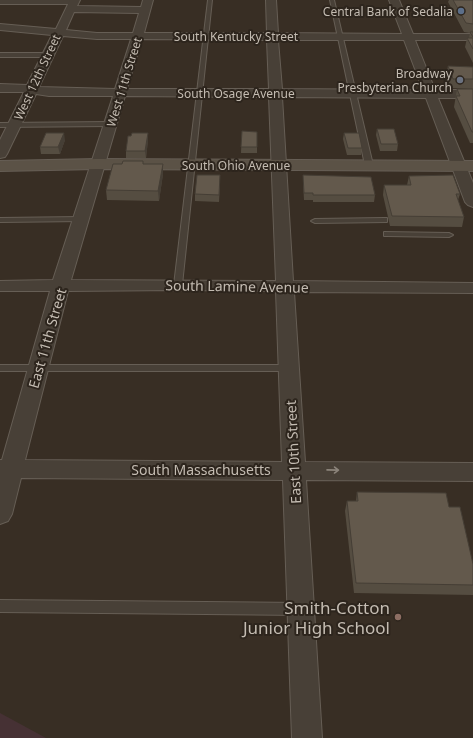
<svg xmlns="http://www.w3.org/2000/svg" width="473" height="738" font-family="'Noto Sans',sans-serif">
<rect width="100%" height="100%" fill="#382e24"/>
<path fill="#463134" d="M0 713 46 738H0Z"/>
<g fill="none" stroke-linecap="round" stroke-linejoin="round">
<defs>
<g id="lane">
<path d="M0 0H74L77 2 74 4H0Z"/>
<path d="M208 0H212L182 285 178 288 174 285Z"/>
<path d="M330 0H334L373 165 369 167 365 165Z"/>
<path d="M0 53H47L50 55 47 57H0Z"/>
<path d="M0 123 111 122 114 124 111 126 0 127Z"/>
<path d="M81 217H84V221L0 222V218Z"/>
<path d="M384 218H387V222L315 223 311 221 315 219Z"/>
<path d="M384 232 449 233 453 235 449 237 387 236H384Z"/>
<path d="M0 365H289L294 368 289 371H0Z"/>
<path d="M0 600 300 603 305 605 307 609 305 613 300 615 0 612Z"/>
</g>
<path id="street" d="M70 0H80L77 6 141 7 143 0H153L144 33H267L266 0H276L278 33 402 34 389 0H399L413 34H473V40H415L435 90H473V98H438L473 183V207L468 205 465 202 426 98 282 97 293 281 473 283V293L294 292 305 462 473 463V481L306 480 322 738H292L283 480 21 478 12 514 8 521 0 524V460H2L50 291H0V281L53 280 113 96H49L36 94 7 154 5 157 0 158V140L24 92H0V84L27 85 52 35 0 30V24L56 29ZM74 12 139 13 133 33H97L66 30ZM63 36 97 39H131L115 89 39 87ZM142 39 267 40 269 89H127ZM278 40H404L423 90 282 89ZM125 96 269 97 276 281 71 280ZM178 290 276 291 282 462 25 460 68 291Z"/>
<path id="secondary" d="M97 159 473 161V171L97 169 0 171V161Z"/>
</defs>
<use href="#lane" stroke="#665e55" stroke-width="2"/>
<use href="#street" stroke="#665e55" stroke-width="2"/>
<use href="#secondary" stroke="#665e55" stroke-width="2"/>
<use href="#lane" fill="#484037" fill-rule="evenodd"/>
<use href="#street" fill="#484037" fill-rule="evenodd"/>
<use href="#secondary" fill="#5b5246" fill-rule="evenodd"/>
</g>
<g fill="#554d41">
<path d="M449 0H473V63L465 47 467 38H469L470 33 464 32 448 2Z"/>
<path d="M448 66 473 67V89L451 88 446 76Z"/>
<path d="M457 89H473V143H470L454 107Z"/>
<path d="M377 129 398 144 397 151H380L376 135Z"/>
<path d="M242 131 257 132V153H241Z"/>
<path d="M148 133V140L146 158H126V151L131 136Z"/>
<path d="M344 133 362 148 361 155H347L343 139Z"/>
<path d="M65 140 60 154H41L40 147Z"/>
<path d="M143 164H163V174L159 201 107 200 106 190Z"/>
<path d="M303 175 375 195 374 202H313V200H304L303 182Z"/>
<path d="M409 176 460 194 458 200 464 217 462 227 390 226 383 195 384 185H407Z"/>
<path d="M220 182 219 202 195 201V194Z"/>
<path d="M357 492 449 507 473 585V595L354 593 345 511 347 501H356Z"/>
</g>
<g fill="#453e35">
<path d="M64 133 65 140 60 154 58 147Z"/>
<path d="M148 133V140L146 158 145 151Z"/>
<path d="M163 164V174L159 201 158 191Z"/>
<path d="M220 175V182L219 202V195Z"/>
</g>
<g fill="#63594c" stroke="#453e35">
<path d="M453 0H473V24L466 23Z"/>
<path d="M470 32H473V37Z"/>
<path d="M467 38H473V49Z"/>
<path d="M448 66 473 67V79H453Z"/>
<path d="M457 89H473V132H472L456 96H460Z"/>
<path d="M377 129H394L398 144H381Z"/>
<path d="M242 131 257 132V147H241Z"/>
<path d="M46 133H64L58 147H40Z"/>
<path d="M132 133H148L145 151H126L128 136H131Z"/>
<path d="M344 133H359L362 148H348Z"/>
<path d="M123 161H143V164H163L158 191 106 190 113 164H122Z"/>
<path d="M197 175H220L219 195 195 194Z"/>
<path d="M303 175 371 177 375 195H313V193H304Z"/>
<path d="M453 175 460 194H456L464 217 392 216 384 185H411L409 176Z"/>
<path d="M357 492 446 493 449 507H460L473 564V585L356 583 347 501H358Z"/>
</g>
<defs><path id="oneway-shaft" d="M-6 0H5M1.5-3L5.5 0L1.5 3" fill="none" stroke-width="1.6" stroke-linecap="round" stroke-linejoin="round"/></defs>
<use stroke="#8c847b" href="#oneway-shaft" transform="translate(333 470) rotate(1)"/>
<circle fill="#5c6f8a" stroke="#2d251d" stroke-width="1.5" cx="461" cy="11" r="4"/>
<circle fill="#6b7280" stroke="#2d251d" stroke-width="1.5" cx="460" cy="80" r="4"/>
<circle fill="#8d6e63" stroke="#2d251d" stroke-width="1.5" cx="398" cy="617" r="4"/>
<g text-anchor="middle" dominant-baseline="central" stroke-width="4" stroke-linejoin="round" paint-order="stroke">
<g font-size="12" fill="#c4bcb2" stroke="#2d251d" text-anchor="end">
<text x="453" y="11">Central Bank of Sedalia</text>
<text x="452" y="73">Broadway<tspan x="452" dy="14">Presbyterian Church</tspan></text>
</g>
<g font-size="12" fill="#c4bcb2" stroke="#2d251d">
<text x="236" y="36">South Kentucky Street</text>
<text transform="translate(37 77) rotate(-65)">West 12th Street</text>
<text transform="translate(124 82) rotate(-73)">West 11th Street</text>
<text x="236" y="93">South Osage Avenue</text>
<text x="236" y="165">South Ohio Avenue</text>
</g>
<g font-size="14" fill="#c4bcb2" stroke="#2d251d">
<text transform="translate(237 286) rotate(1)">South Lamine Avenue</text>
<text transform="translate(47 338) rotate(-74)">East 11th Street</text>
<text transform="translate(293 452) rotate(-93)">East 10th Street</text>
<text x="201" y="469">South Massachusetts</text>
</g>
<g font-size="17" fill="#c4bcb2" stroke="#2d251d" text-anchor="end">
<text x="390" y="607">Smith-Cotton<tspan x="390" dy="20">Junior High School</tspan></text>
</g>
</g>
</svg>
